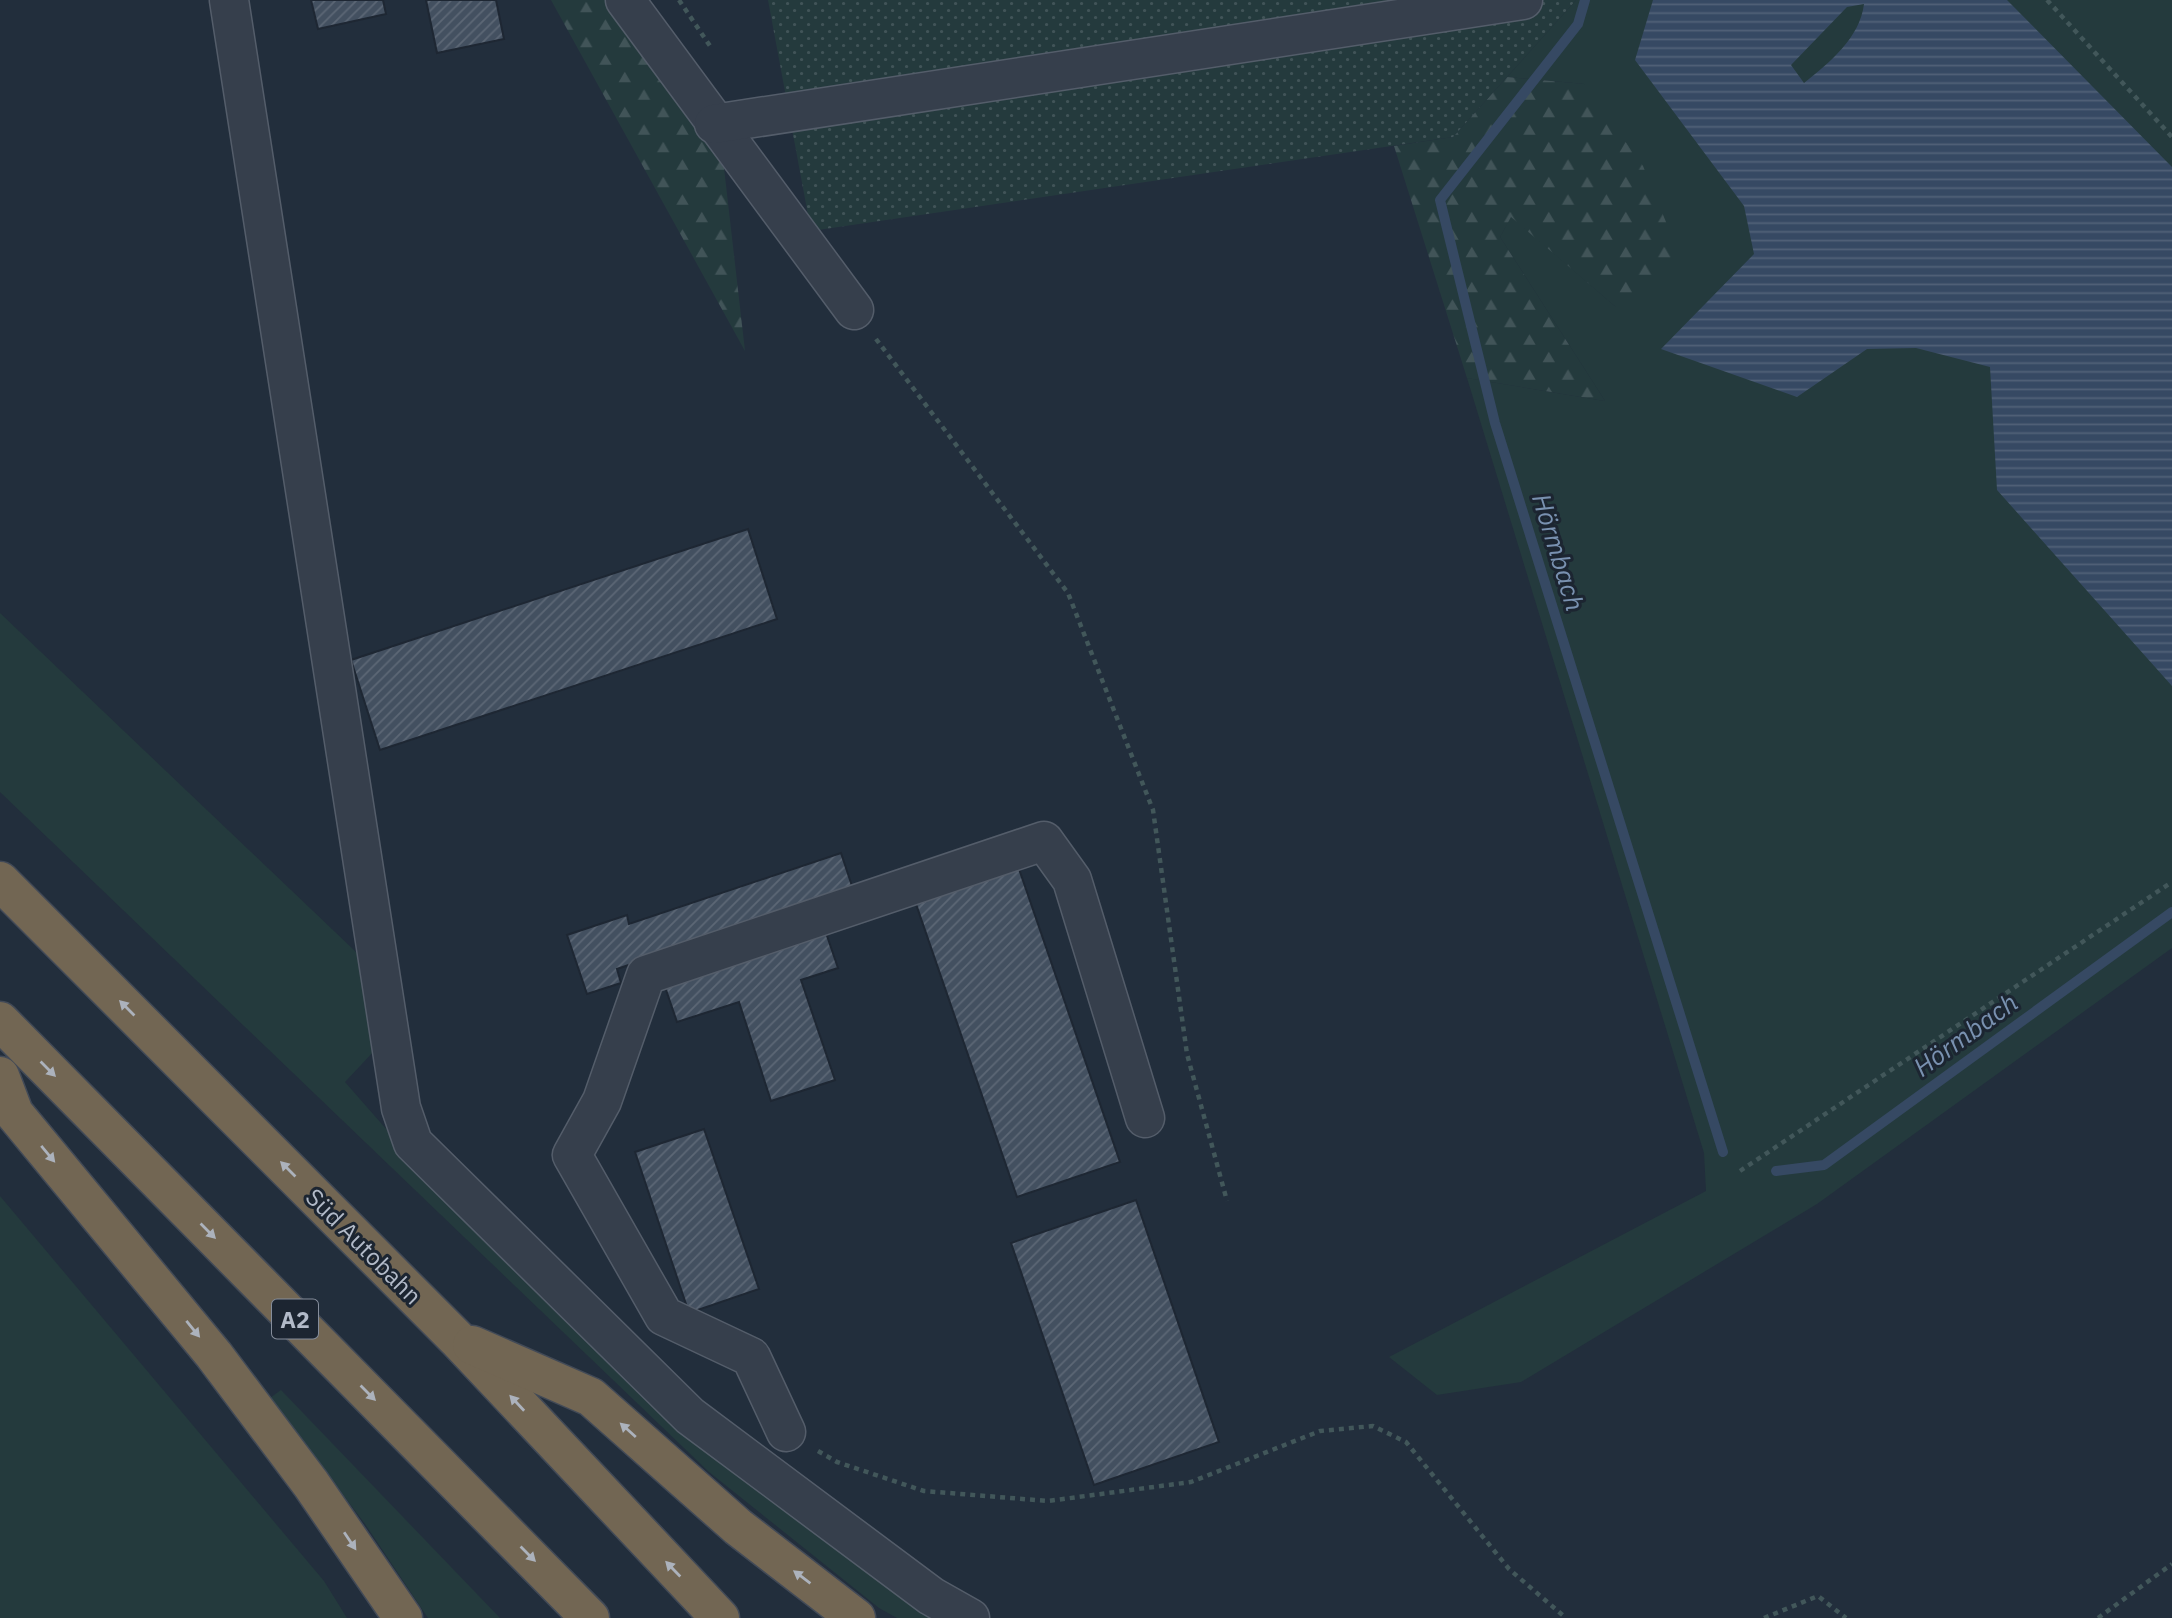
<svg xmlns="http://www.w3.org/2000/svg" width="2172" height="1618" font-family="'IBM Plex Sans',sans-serif">
<defs>
<pattern id="forest-firs" width="22" height="20" patternUnits="userSpaceOnUse" patternTransform="scale(1.75)"><rect width="22" height="20" fill="#243a3d"/><path d="M5 1l3.5 6h-7zM16 11l3.5 6h-7z" fill="#415458"/></pattern>
<pattern id="garden-dots" width="8" height="8" patternUnits="userSpaceOnUse" patternTransform="scale(1.75)"><rect width="8" height="8" fill="#243a3d"/><path d="M2 2h.1M6 6h.1" fill="none" stroke="#415458" stroke-width="1.8" stroke-linecap="round"/></pattern>
<pattern id="water-rules" width="6" height="5" patternUnits="userSpaceOnUse" patternTransform="scale(1.75)"><rect width="6" height="5" fill="#364963"/><path d="M0 2.5h6" fill="none" stroke="#516178"/></pattern>
<pattern id="building-hatch" width="6" height="6" patternUnits="userSpaceOnUse" patternTransform="scale(1.75)"><rect width="6" height="6" fill="#435060"/><path d="M-1 1l2-2M0 6l6-6M5 7l2-2" fill="none" stroke="#5c6775"/></pattern>
</defs>
<rect width="100%" height="100%" fill="#222e3c"/>
<g fill="#243a3d">
<path d="M1576 0H2172V948L1817 1204 1521 1382 1437 1395 1389 1357 1706 1191 1704 1153 1467 378 1605 401 1500 237 1511 216 1616 307 1584 84 1507 77Z"/>
<path d="M0 613 377 972 376 1049 345 1082 437 1187 945 1618H897L879 1608 709 1472 0 792Z"/>
<path d="M0 1196 324 1581 347 1618H0Z"/>
<path d="M281 1390 500 1618H428L365 1524 270 1398Z"/>
</g>
<g fill="url(#forest-firs)">
<path d="M551 0H607L724 168 745 351Z"/>
<path d="M1507 77 1584 84 1643 166 1682 261 1616 307 1511 217 1500 237 1605 401 1467 378 1394 146 1453 137Z"/>
</g>
<path fill="url(#garden-dots)" d="M768 0H1576L1453 137 811 231Z"/>
<path fill="url(#water-rules)" fill-rule="evenodd" d="M1653 0H2007L2172 167V686L1997 490 1990 367 1916 348 1867 349 1797 397 1661 349 1754 254 1744 206 1635 60ZM1864 4C1860 38 1829 63 1804 83L1791 65 1847 7Z"/>
<g fill="none" stroke-linecap="round" stroke-linejoin="round">
<g stroke="#364963" stroke-width="10">
<path d="M1585 0 1578 24 1440 200 1495 423 1723 1152"/>
<path d="M1776 1171 1824 1165 2172 912"/>
</g>
</g>
<g fill="url(#building-hatch)" stroke="#1e2733" stroke-width="2">
<path d="M311 0H383L386 14 318 29Z"/>
<path d="M426 0H496L504 39 437 53Z"/>
<path d="M748 529 777 619 380 750 351 660Z"/>
<path d="M841 853 853 889 617 969 621 983 587 994 567 935 627 915 629 924Z"/>
<path d="M1019 869 1120 1162 1017 1197 916 904Z"/>
<path d="M824 927 838 968 801 980 835 1080 771 1101 739 1002 677 1022 663 981Z"/>
<path d="M704 1129 759 1289 689 1313 635 1152Z"/>
<path d="M1136 1200 1219 1442 1094 1485 1011 1243Z"/>
</g>
<g fill="none" stroke-linecap="round" stroke-linejoin="round">
<defs>
<g id="minor">
<path d="M229 0 401 1108 413 1143 690 1416 931 1596 970 1618"/>
<path d="M625 0 854 310"/>
<path d="M714 124 1523 0"/>
<path d="M786 1432 751 1357 664 1316 572 1155 602 1101 646 975 1044 841 1072 880 1145 1118"/>
</g>
<g id="highway">
<path d="M0 881 457 1339 720 1618"/>
<path d="M0 1021 590 1618"/>
<path d="M0 1076 14 1113 214 1355 311 1484 403 1618"/>
<path d="M472 1345 591 1397 738 1527 856 1618"/>
</g>
</defs>
<use href="#minor" stroke="#545d6a" stroke-width="41"/>
<use href="#highway" stroke="#424a57" stroke-width="41"/>
<g stroke="#42575a" stroke-width="4.5" stroke-dasharray="5 5" stroke-linecap="butt">
<path d="M679 0 710 46"/>
<path d="M2047 0 2172 137"/>
<path d="M876 339 1068 593 1153 810 1187 1054 1227 1201"/>
<path d="M1740 1171 2172 882"/>
<path d="M818 1451 837 1462 924 1491 1048 1501 1191 1482 1320 1431 1373 1426 1406 1442 1509 1569 1566 1618"/>
<path d="M1764 1618 1818 1596 1846 1618"/>
<path d="M2098 1618 2172 1564"/>
</g>
<use href="#minor" stroke="#363f4c" stroke-width="38"/>
<use href="#highway" stroke="#726653" stroke-width="38"/>
</g>
<defs><path id="oneway-solid" d="M-6-.8H1V-3.2L6.5 0L1 3.2V.8H-6Z" transform="scale(1.75)"/></defs>
<g fill="#acb2bc">
<use href="#oneway-solid" transform="translate(127 1008) rotate(-135)"/>
<use href="#oneway-solid" transform="translate(48 1069) rotate(45)"/>
<use href="#oneway-solid" transform="translate(48 1154) rotate(50)"/>
<use href="#oneway-solid" transform="translate(288 1169) rotate(-135)"/>
<use href="#oneway-solid" transform="translate(208 1231) rotate(45)"/>
<use href="#oneway-solid" transform="translate(193 1329) rotate(51)"/>
<use href="#oneway-solid" transform="translate(368 1393) rotate(45)"/>
<use href="#oneway-solid" transform="translate(517 1403) rotate(-133)"/>
<use href="#oneway-solid" transform="translate(628 1430) rotate(-138)"/>
<use href="#oneway-solid" transform="translate(350 1541) rotate(56)"/>
<use href="#oneway-solid" transform="translate(528 1554) rotate(45)"/>
<use href="#oneway-solid" transform="translate(673 1569) rotate(-134)"/>
<use href="#oneway-solid" transform="translate(802 1577) rotate(-143)"/>
</g>
<g text-anchor="middle" dominant-baseline="central" stroke-width="6" stroke-linejoin="round" paint-order="stroke">
<rect fill="#1c2531" stroke="#858d9b" stroke-width="2" x="272" y="1299.5" width="46" height="39" rx="5"/>
<g font-size="23" font-weight="bold" fill="#b2bac8">
<text x="295" y="1319">A2</text>
</g>
<g font-size="24" fill="#b2bac8" stroke="#1c2531">
<text transform="translate(364 1246) rotate(45)">Süd Autobahn</text>
</g>
<g font-size="26" font-style="italic" fill="#7991b0" stroke="#1c2531">
<text transform="translate(1559 552) rotate(73)">Hörmbach</text>
<text transform="translate(1965 1034) rotate(-36)">Hörmbach</text>
</g>
</g>
</svg>
